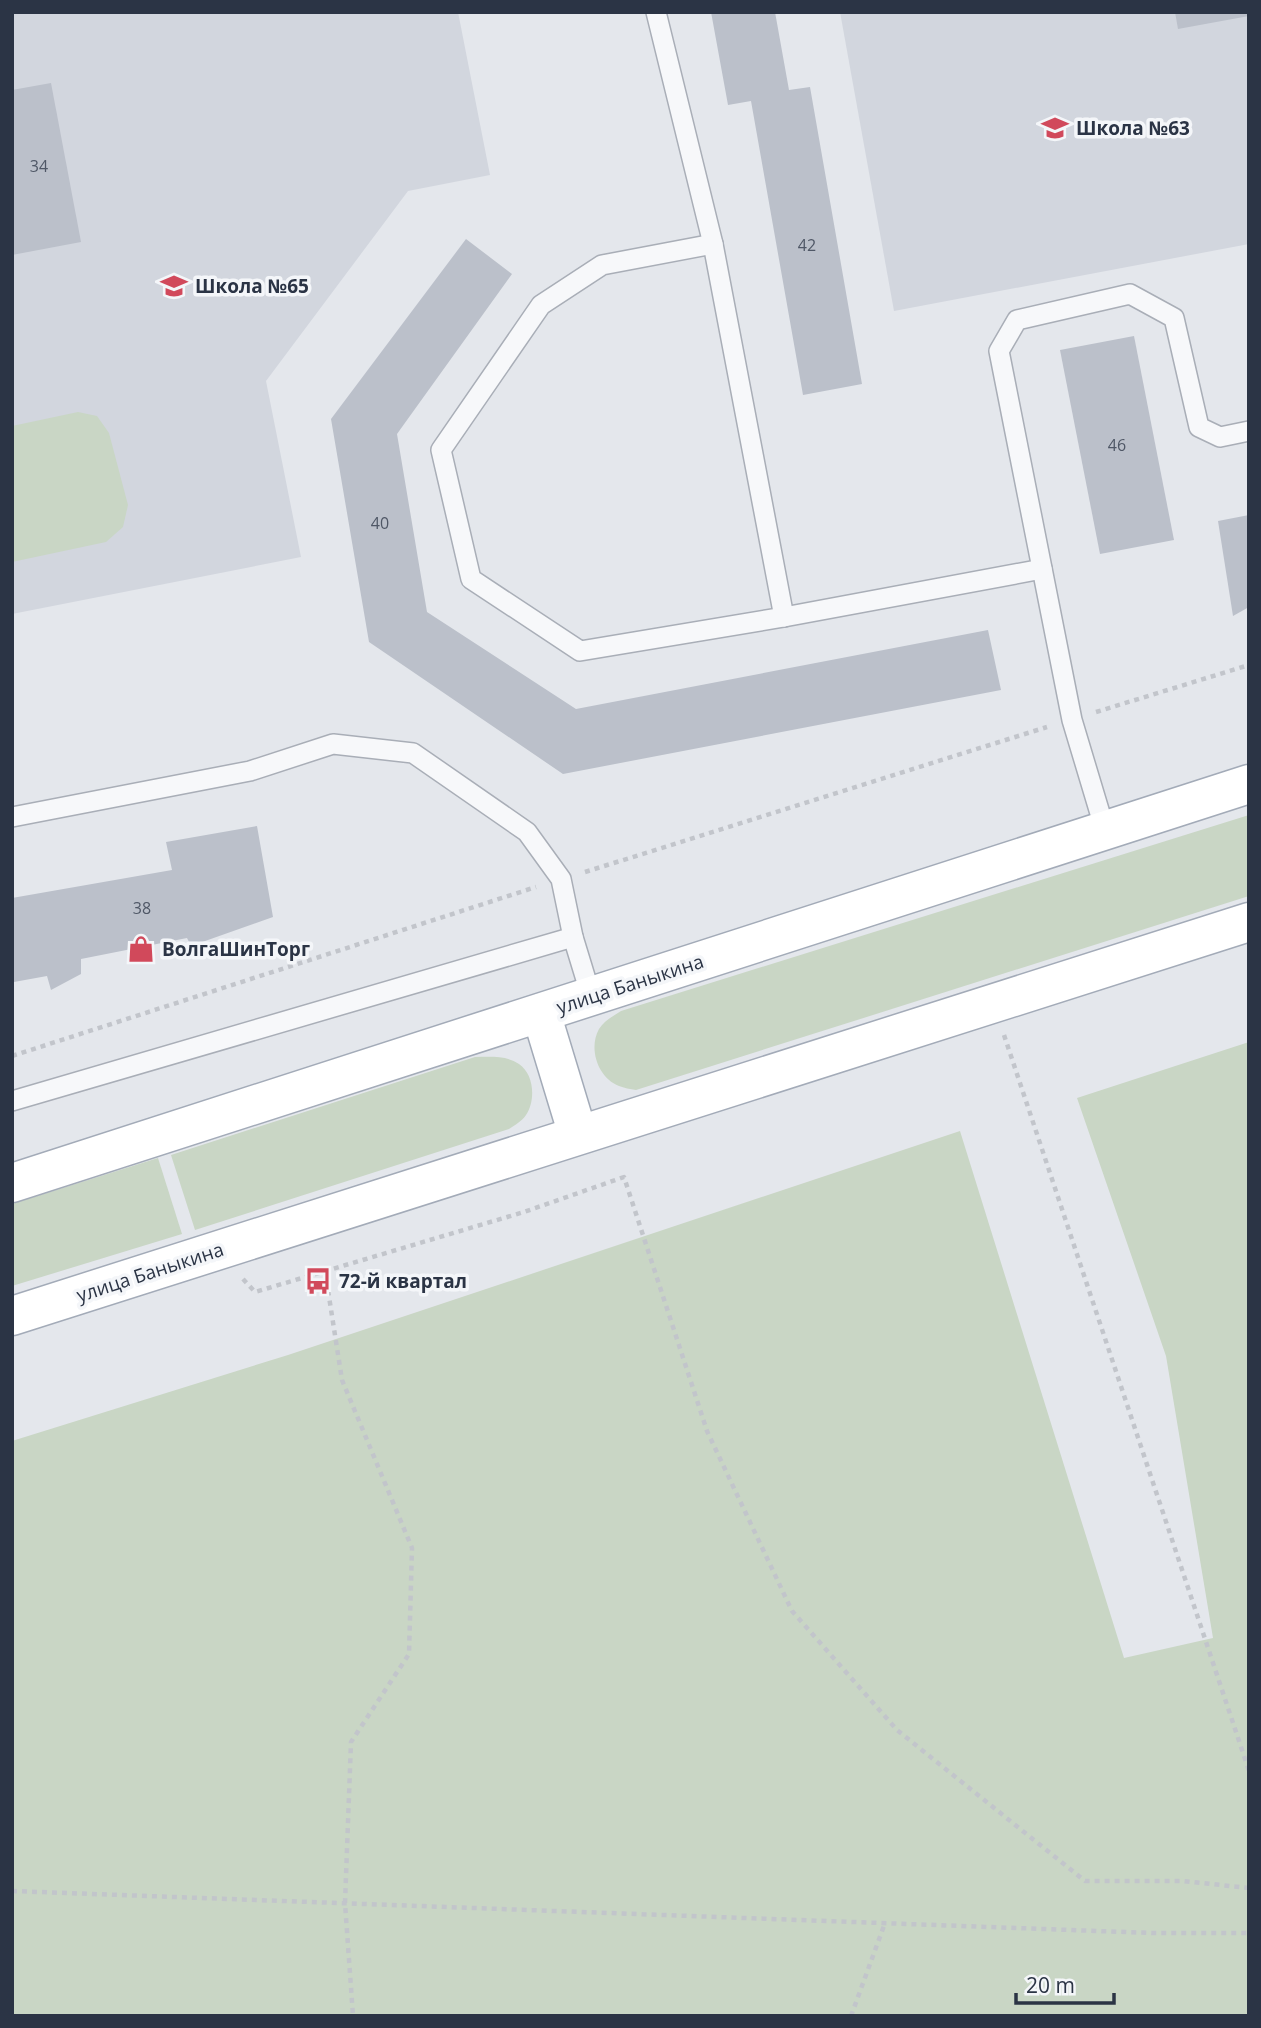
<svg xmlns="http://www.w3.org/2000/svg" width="1261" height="2028" font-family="'Open Sans',sans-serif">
<rect width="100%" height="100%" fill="#e4e7ec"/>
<g fill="#d2d6de">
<path d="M12 12H458L490 175 408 191 266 381 301 557 12 614Z"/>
<path d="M840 12H1249V244L894 311Z"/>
</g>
<g fill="#c9d6c5">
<path d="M78 412 97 416 109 433 128 505 123 527 106 542 12 562V426Z"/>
<path d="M1249 815V896L636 1090C630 1089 624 1088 619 1086 598 1078 588 1049 599 1029 604 1021 613 1016 621 1011Z"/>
<path d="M1249 1042V2016H12V1441L288 1355 960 1131 1124 1658 1213 1638 1166 1356 1077 1098Z"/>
<path d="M475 1057C489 1057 506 1055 519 1064 534 1074 536 1100 526 1115 522 1121 515 1125 509 1129L195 1230 171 1155Z"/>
<path d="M158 1158 182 1234 12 1286V1204Z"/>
</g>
<g fill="#bbc0ca">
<path d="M711 12H775L789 90 810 87 862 384 803 395 751 101 728 105Z"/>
<path d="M1175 12H1249V16L1178 29Z"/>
<path d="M51 83 81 242 12 255V90Z"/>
<path d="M466 239 512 274 397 434 427 612 576 709 988 630 1001 690 563 774 369 642 331 419Z"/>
<path d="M1134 336 1174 540 1100 554 1060 350Z"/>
<path d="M1249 515V607L1233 616 1218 521Z"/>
<path d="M257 826 273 917 191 946 187 938 81 959V974L51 990 47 976 14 982 12 898 172 870 166 842Z"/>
</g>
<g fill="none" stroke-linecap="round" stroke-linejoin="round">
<defs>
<g id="service">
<path d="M656 12 713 244 784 617"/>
<path d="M713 244 602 265 541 305 441 450 471 579 580 651 784 617 1042 569"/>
<path d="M12 817 250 771 333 744 413 753 527 832 561 879 573 937 591 996"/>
<path d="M1105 830 1072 720 999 351 1017 320 1130 294 1174 318 1199 427 1220 437 1249 431"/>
<path d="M12 1101 573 937"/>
</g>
<g id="primary">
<path d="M541 1013 578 1135"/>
<path d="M12 1183 1249 784"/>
<path d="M12 1316 1249 922"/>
</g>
</defs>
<use href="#service" stroke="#a9aeb7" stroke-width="22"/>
<use href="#primary" stroke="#a3abb8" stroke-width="41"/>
<g stroke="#c2c5cb" stroke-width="4.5" stroke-dasharray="5 5" stroke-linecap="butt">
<path d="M1096 712 1249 665"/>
<path d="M585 872 1047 727"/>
<path d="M1004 1035 1249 1771"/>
<path d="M12 1056 536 887"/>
<path d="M325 1271 342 1380 412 1548 409 1654 351 1742 345 1903 353 2016"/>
<path d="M243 1279 255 1292 524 1212 624 1177 707 1431 792 1611 897 1730 1085 1881H1183L1249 1888"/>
<path d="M12 1891 1152 1933H1249"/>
<path d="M851 2016 885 1923"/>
</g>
<use href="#service" stroke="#f7f8fa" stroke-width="19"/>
<use href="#primary" stroke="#fff" stroke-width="38"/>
</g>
<defs>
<symbol id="school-bare" viewBox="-9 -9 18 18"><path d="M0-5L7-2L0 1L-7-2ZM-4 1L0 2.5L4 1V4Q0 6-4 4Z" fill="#d1495b" stroke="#f4f6f9" stroke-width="2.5" paint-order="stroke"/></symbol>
<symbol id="shop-bare" viewBox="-9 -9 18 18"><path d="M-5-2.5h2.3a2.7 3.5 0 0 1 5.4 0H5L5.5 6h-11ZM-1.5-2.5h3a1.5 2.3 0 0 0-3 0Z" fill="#d1495b" stroke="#f4f6f9" stroke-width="2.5" paint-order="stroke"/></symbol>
<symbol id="bus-bare" viewBox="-9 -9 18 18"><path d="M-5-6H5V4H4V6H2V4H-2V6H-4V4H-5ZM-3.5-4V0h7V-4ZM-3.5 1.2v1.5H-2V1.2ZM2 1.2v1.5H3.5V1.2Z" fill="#d1495b" stroke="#f4f6f9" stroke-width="2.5" paint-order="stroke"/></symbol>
</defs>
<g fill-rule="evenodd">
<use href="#school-bare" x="1036" y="109" width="38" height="38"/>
<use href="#school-bare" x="155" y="267" width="38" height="38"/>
<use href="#shop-bare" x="122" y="930" width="38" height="38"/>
<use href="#bus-bare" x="299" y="1262" width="38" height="38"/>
</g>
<g text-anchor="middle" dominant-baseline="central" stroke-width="7" stroke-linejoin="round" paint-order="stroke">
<g font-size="16" fill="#4f5766">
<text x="39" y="166">34</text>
<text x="807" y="245">42</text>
<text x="1117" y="445">46</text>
<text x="380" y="523">40</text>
<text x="142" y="908">38</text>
</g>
<g font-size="19" font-weight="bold" fill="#2b3445" stroke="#f4f6f9" text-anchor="start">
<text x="1076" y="128">Школа №63</text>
<text x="195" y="286">Школа №65</text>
<text x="162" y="949">ВолгаШинТорг</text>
<text x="339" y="1281">72-й квартал</text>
</g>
<g font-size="19" fill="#2b3445" stroke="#f4f6f9">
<text transform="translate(630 984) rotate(-18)">улица Баныкина</text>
<text transform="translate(150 1272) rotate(-18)">улица Баныкина</text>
</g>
</g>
<rect width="1261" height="2028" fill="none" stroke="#2b3445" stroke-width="28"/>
<path d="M1016 1993v10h98v-10" fill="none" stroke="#2b3445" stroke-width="3.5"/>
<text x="1026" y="1993" font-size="21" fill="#2b3445" stroke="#f4f6f9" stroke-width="5" paint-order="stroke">20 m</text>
</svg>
